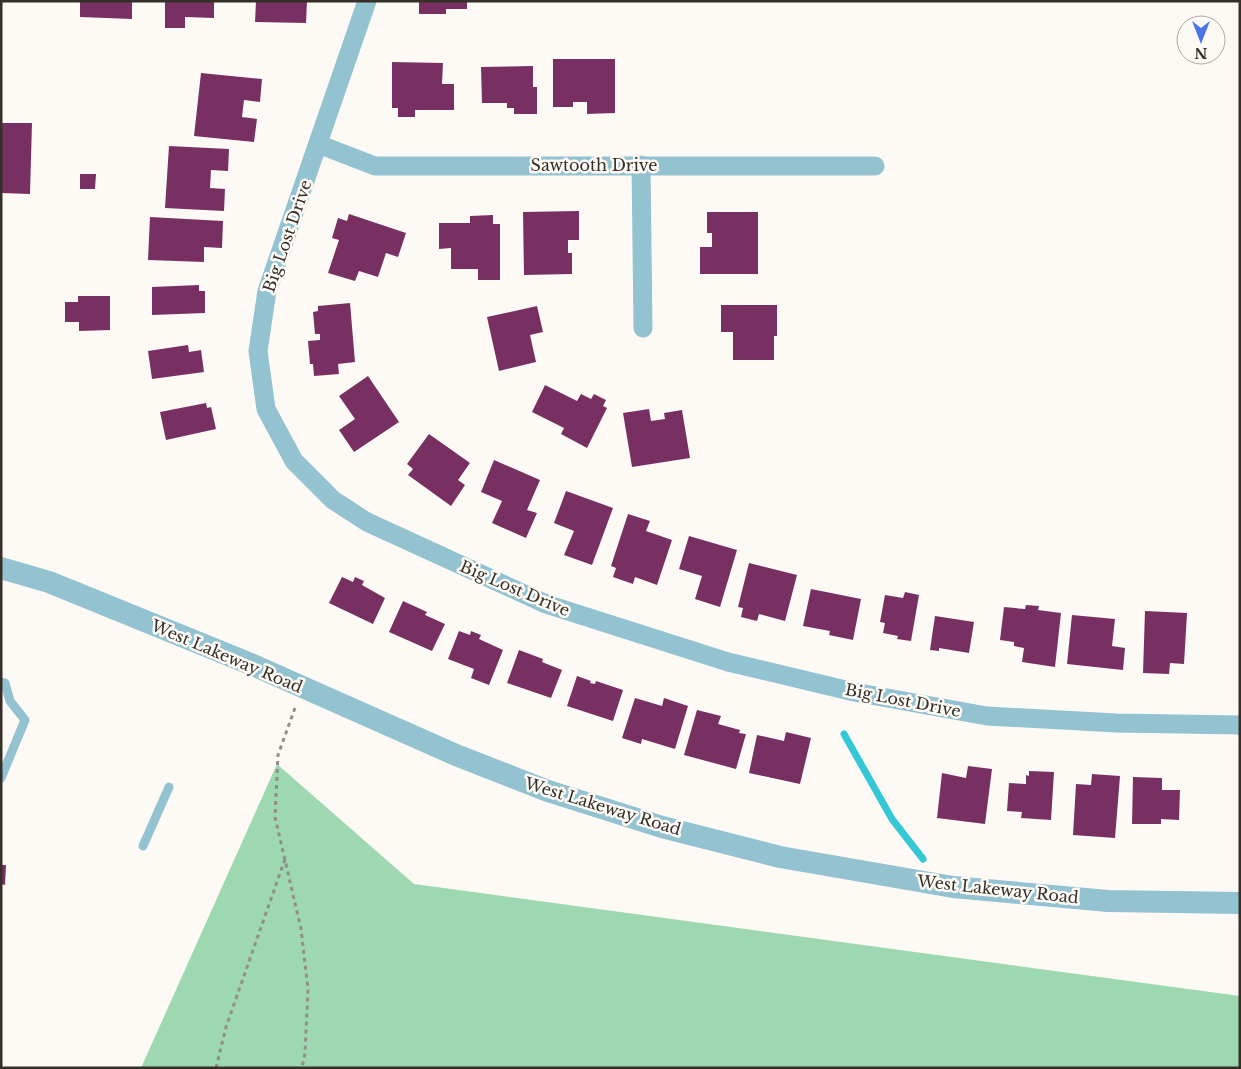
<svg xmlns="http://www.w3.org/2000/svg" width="1241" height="1069" font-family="'Libre Baskerville',serif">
<rect width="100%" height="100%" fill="#fdfaf6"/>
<path fill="#9ed8b0" d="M277 764 414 884 1240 996V1068H141Z"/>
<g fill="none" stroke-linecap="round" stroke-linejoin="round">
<path stroke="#34c8d7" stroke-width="7" d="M844 734 892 819 923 859"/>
</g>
<g fill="#783063">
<path d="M80 1H132V19L80 17Z"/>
<path d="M165 1H214V18L185 17V28H165Z"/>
<path d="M256 1H307L306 23 255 22Z"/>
<path d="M419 1H467V9H446V14H419Z"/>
<path d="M553 59H615V113L587 114V102H573V107H553Z"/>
<path d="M392 62 443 63 442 84H454V110H415V117H398V108H392Z"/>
<path d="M533 66V87H537V114H514V108H507V103H482L481 67Z"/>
<path d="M201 73 262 79 260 102 244 100 242 117 257 119 254 142 194 136Z"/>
<path d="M1 123H32L30 194 1 193Z"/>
<path d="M169 146 229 149 228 171 211 170 210 188 225 189 224 211 165 208Z"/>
<path d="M80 174H96L95 189H80Z"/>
<path d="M579 211V240H568V253H572V274L524 275 523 212Z"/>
<path d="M707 212H758V274H700V247H712V233H707Z"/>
<path d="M349 214 406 233 398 257 386 253 378 277 359 271 355 281 328 273 339 240 332 238 338 218 347 221Z"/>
<path d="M493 215V224H500V280H478V269H451V248L439 249V223H470V216Z"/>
<path d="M150 217 223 221 222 248 204 247V262L148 260Z"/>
<path d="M199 285V291H205V313L152 315V287Z"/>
<path d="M78 296H110V330L79 331V322H65V302H78Z"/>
<path d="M350 303 355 362 338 364 339 374 314 376 313 364H310L308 341 320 340V334H315L313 312 318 311V306Z"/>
<path d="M721 305H777V336H774V360H733V332H721Z"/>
<path d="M537 306 543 332 530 335 536 362 499 371 487 317Z"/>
<path d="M188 345 189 352 201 350 204 372 152 379 148 351Z"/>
<path d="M368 376 399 422 354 452 339 430 355 419 339 396Z"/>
<path d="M545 385 577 401 581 394 591 399 594 394 606 400 603 406 607 408 587 448 561 434 564 428 532 412Z"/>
<path d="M206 403 207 408 211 407 216 429 166 440 160 412Z"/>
<path d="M649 409 651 421 665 419 664 413 682 410 690 458 632 467 623 413Z"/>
<path d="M429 434 470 463 458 480 465 485 451 506 408 475 413 469 407 464Z"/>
<path d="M494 460 540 480 527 510 537 513 526 538 492 523 502 501 481 492Z"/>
<path d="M566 491 613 508 592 565 564 555 574 531 554 523Z"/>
<path d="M628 514 650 521 646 531 672 540 657 585 635 577 633 584 613 577 616 568 611 566Z"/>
<path d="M689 536 737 550 720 607 695 599 702 576 679 569Z"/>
<path d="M749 563 797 575 785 621 759 614 757 621 741 617 743 608 738 607Z"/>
<path d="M342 577 353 582 355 577 364 581 362 585 385 598 373 624 329 603Z"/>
<path d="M811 589 861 599 853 640 829 635 830 631 803 626Z"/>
<path d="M905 592 919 595 911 641 897 639 898 636 883 633 885 623 880 622 885 595 903 598Z"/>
<path d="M403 601 427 612 425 615 445 624 432 651 389 632Z"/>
<path d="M1026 605 1039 606 1038 610 1061 613 1055 667 1022 662 1024 648 1014 646V642L1000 640 1004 607 1025 609Z"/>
<path d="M1145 611 1187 613 1184 664 1170 663 1169 674 1143 673Z"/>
<path d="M1072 615 1115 619 1112 646 1125 648 1123 670 1067 664Z"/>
<path d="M935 616 974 622 969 653 939 648V651L930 650Z"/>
<path d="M459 631 470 635 471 631 481 635 479 639 503 650 489 685 471 678 474 669 448 659Z"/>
<path d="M519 650 543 659 542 662 562 670 551 698 507 683Z"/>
<path d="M577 676 591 681 590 683 595 684 596 681 623 690 613 721 567 706Z"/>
<path d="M635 698 662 706 664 698 688 706 675 749 642 739 641 744 622 738Z"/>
<path d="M697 710 721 716 718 724 740 730 739 733 746 734 736 769 684 755Z"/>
<path d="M786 732 811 738 800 784 749 773 757 735 784 741Z"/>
<path d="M968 766 992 769 985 824 937 818 942 773 966 778Z"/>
<path d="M1029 771 1054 772 1051 820 1021 818 1022 812 1007 811 1009 783 1026 784V775L1029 776Z"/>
<path d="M1092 774 1120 776 1115 838 1073 835 1076 784 1091 785Z"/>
<path d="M1133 777 1162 778V790H1180L1179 820 1161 819V824H1132Z"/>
<path d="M1 865H6L5 885 1 884Z"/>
</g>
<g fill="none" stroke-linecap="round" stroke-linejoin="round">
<g stroke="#928e88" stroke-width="3" stroke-dasharray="4 4" stroke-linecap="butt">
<path d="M295 708 278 755 275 817 301 929 308 989 305 1053 302 1068"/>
<path d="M216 1068 226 1027 285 859"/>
</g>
<g stroke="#93c2d1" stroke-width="9">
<path d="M1 682 5 683 10 701 25 720 1 778"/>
<path d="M143 846 169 787"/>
</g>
<g stroke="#93c2d1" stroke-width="19">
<path d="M367 1 267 291 258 351 266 409 294 461 333 500 367 522 546 604 728 662 854 692 987 716 1116 723 1240 725"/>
<path d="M318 144 375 166H875"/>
<path d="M641 165 643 328"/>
</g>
<path stroke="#93c2d1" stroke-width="22" d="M1 568 49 582 253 665 456 755 548 791 662 827 780 857 953 887 1108 901 1240 903"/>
</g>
<g text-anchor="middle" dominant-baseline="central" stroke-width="5" stroke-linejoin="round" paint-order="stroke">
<g font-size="16" fill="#352f28" stroke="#fdfaf6">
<text x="594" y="165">Sawtooth Drive</text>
<text transform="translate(287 236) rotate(-71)">Big Lost Drive</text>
<text transform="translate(515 588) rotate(23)">Big Lost Drive</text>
<text transform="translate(227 656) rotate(23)">West Lakeway Road</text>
<text transform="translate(903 700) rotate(11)">Big Lost Drive</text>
<text transform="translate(603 806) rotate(17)">West Lakeway Road</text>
<text transform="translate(998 889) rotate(6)">West Lakeway Road</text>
</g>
</g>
<rect width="1241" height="1069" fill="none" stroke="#352f28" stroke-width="5"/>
<g transform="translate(1201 40) rotate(180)"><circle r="24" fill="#fdfaf6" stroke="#ada9a4"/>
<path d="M0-4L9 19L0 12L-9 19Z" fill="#4975e7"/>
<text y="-8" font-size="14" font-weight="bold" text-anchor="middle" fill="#352f28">N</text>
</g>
</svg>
